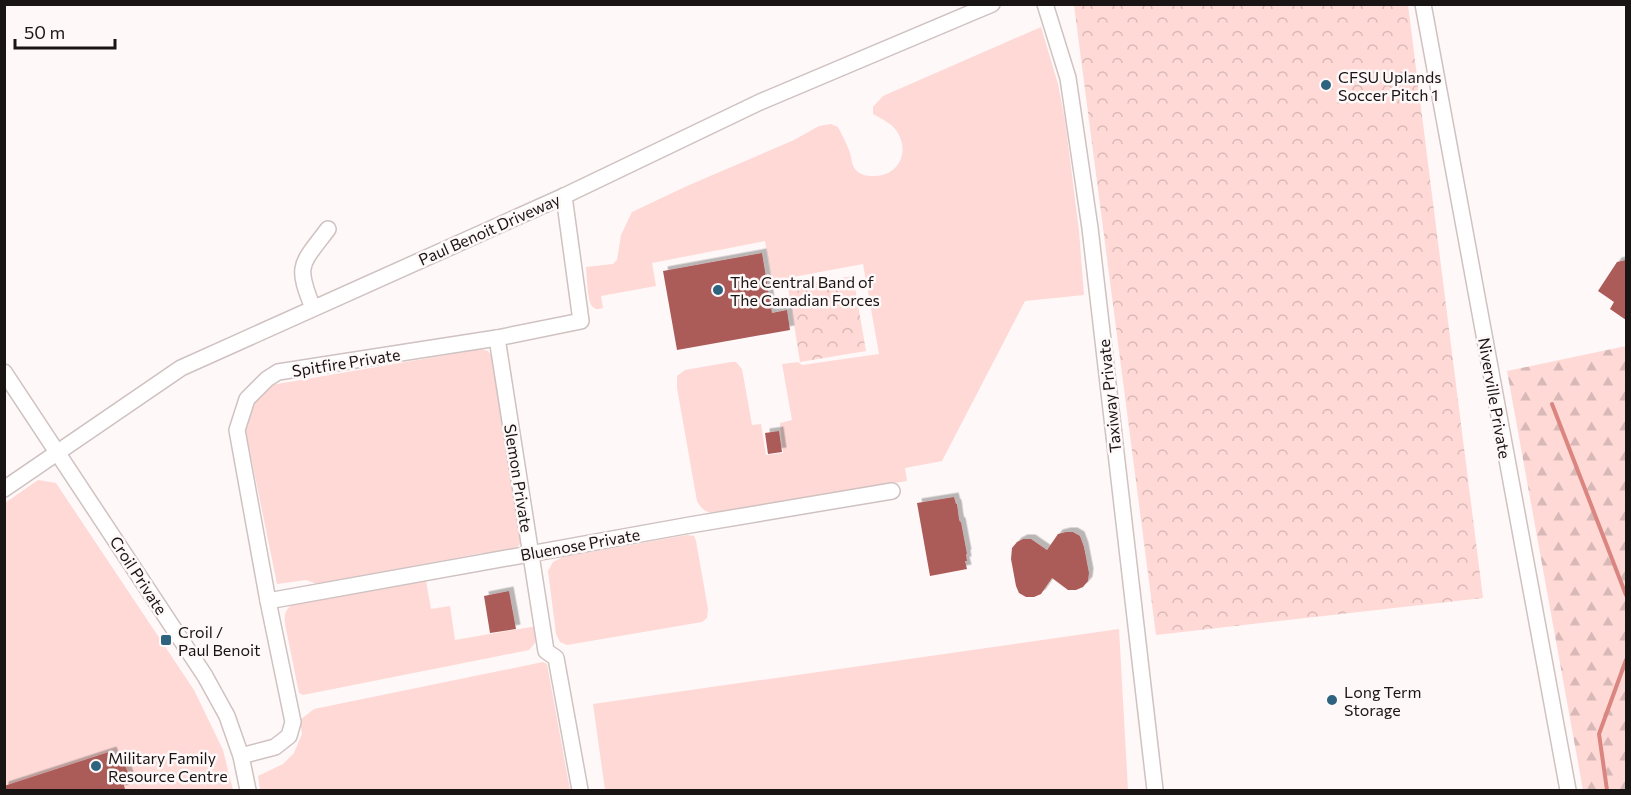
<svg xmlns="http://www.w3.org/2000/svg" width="1631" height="795" font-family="Commissioner,sans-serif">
<defs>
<pattern id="forest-firs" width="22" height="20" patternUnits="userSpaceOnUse" patternTransform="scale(1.5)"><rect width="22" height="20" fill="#fed9d6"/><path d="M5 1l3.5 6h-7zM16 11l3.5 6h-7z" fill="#d9b9b7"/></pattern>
<pattern id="park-crowns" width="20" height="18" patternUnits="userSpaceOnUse" patternTransform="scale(1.5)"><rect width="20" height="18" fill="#fed9d6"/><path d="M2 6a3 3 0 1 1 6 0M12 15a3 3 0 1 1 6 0" fill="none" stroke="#d9b9b7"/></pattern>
<filter id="shadow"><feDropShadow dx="4.5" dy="-4.5" stdDeviation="0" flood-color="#0004"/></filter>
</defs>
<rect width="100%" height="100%" fill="#fef8f8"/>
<g fill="#fed9d6">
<path d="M1041 27 1058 84 1065 120 1079 231 1084 295 1025 301 942 461 905 468 907 481 719 513C709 514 702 511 697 501L677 388V376L685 370 731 362H736L742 369 752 425 761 424 766 455 783 453 780 423 792 420 782 364 798 362 802 365 879 354 863 264 772 281 765 241 652 263 656 286 601 296 603 308C599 309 596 310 593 307 587 303 587 275 586 267L613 264 617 260 621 235 632 212 687 186 794 140 819 126 831 124 838 127C842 135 847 144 850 153 852 159 851 165 856 170 860 175 867 176 873 176 899 177 911 151 896 130 891 123 880 118 873 114V107L883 96Z"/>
<path d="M482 349 488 351 491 355 523 540C515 554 496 554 482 553L317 584 306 580 277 584 245 427C251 405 253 390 277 384Z"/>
<path d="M38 480 56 483 194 690 223 750 233 790H5V503Z"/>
<path d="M687 535 694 536 696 541 708 609 707 618 702 622 567 645 560 642 556 634 548 571 553 562 563 557Z"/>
<path d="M426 581 431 609 450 606 455 640 537 626C538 637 537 642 529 650L303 695 299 693 285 624C284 614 285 610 293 604Z"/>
<path d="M1119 629 1128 790H605L593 704Z"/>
<path d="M543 662 547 664 570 790H260L258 776 283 764 294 753 302 734 300 720 314 709Z"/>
</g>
<path fill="url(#forest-firs)" d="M1626 346V790H1583L1507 371Z"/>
<g fill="url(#park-crowns)">
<path d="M1074 5H1408L1483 598 1156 635Z"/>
<path d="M853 276 866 351 800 362 788 287Z"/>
</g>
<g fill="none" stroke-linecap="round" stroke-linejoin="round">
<g stroke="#db8581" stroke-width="4">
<path d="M1552 404 1626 595"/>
<path d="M1607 790 1599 734 1626 660"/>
</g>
</g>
<g fill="#ac5b58" filter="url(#shadow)">
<path d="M762 253 772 313 787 310 790 330 677 350 663 271Z"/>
<path d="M1626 260V320L1610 309 1614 302 1598 291 1617 262Z"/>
<path d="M779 431 782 452 768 454 765 433Z"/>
<path d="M954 497 956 504H957L959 519 960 522H961L967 554H966L967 561H965L967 569 930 576 917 503Z"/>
<path d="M1066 532H1073L1080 536 1084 547 1089 573 1088 581 1083 587 1076 590H1068L1052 578 1041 594 1034 597H1026L1019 593 1016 586 1011 559 1012 548 1017 542 1023 539H1031L1047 550 1058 534Z"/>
<path d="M509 591 516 629 490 633 484 596Z"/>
<path d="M112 751 116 761 123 759 129 776 122 779 125 789 119 790H4V786Z"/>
</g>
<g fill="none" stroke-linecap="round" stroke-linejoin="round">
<defs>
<g id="street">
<path d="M1045 4 1068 78 1090 228 1155 790"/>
<path d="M1423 4 1568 790"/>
<path d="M313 308C295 264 301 265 328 229"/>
<path d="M497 338 546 651 556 658 580 790"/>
<path d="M4 372 205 676 227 716 241 756 248 790"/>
<path d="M4 489 181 368 564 196 760 102 992 4"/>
<path d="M268 601 690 525 892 491"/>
<path d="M241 756 275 747 289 736 293 722 268 601 237 430 247 399 267 379 278 372 497 338 581 321 564 196"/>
</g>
</defs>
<use href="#street" stroke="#cfc2c1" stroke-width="18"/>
<use href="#street" stroke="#fff" stroke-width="15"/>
</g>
<g fill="#2d637e" stroke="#fef8f8" stroke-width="2">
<circle cx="1326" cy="85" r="6"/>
<circle cx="718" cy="290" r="6"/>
<rect x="160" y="634" width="12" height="12" rx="3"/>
<circle cx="1332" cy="700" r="6"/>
<circle cx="96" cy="766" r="6"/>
</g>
<g text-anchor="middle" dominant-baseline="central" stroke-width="5" stroke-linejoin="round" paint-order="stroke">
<g font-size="16" fill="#1a1515" stroke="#fef8f8" text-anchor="start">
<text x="1338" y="76">CFSU Uplands<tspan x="1338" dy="18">Soccer Pitch 1</tspan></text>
<text x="730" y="281">The Central Band of<tspan x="730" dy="18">The Canadian Forces</tspan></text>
<text x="178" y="631">Croil /<tspan x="178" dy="18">Paul Benoit</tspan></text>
<text x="1344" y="691">Long Term<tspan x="1344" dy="18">Storage</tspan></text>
<text x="108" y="757">Military Family<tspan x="108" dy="18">Resource Centre</tspan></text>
</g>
<g font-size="16" fill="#1a1515" stroke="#fef8f8">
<text transform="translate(489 229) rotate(-24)">Paul Benoit Driveway</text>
<text transform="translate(346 362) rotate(-9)">Spitfire Private</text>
<text transform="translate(1109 396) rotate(-96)">Taxiway Private</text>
<text transform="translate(1495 398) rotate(80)">Niverville Private</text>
<text transform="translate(519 478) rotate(81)">Slemon Private</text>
<text transform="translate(580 544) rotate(-10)">Bluenose Private</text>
<text transform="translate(139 575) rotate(57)">Croil Private</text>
</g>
</g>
<rect width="1631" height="795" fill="none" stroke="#1a1515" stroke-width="12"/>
<path d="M15 39v9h100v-9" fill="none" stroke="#1a1515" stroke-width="3"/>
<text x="24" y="39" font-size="18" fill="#1a1515" stroke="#fef8f8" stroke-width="4.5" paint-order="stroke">50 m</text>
</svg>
